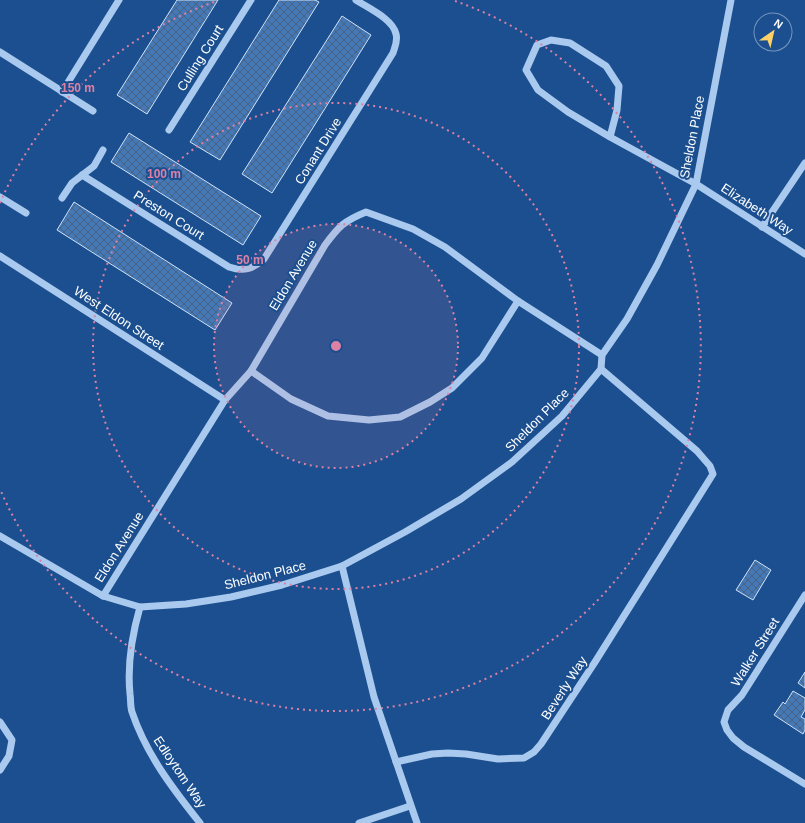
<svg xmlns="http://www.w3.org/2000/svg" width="805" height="823" font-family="Helvetica,sans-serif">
<defs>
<pattern id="building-cross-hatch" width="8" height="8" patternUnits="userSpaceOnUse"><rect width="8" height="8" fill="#4478b7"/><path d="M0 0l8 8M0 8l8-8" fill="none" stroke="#486282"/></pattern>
</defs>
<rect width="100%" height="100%" fill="#1b4f8f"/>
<g fill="url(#building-cross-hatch)" stroke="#cfe3fa">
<path d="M177 0H218L147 114 117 95Z"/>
<path d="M279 0H315L319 2 220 160 190 142Z"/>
<path d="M342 16 371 35 272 193 242 174Z"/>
<path d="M129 133 261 216 243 245 111 162Z"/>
<path d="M74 202 232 303 215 330 57 230Z"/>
<path d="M755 560 771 570 753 600 736 590Z"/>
<path d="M805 672V688L798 683Z"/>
<path d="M793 691 805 698V710L801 717 805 719V730L803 734 774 715 783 702 785 704Z"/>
</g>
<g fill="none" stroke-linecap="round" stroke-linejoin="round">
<g stroke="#a9c9ee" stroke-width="7">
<path d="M0 52 93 111"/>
<path d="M62 92 119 0"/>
<path d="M169 130 251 0"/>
<path d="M610 137 617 110 619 86 606 66 570 43 551 40 537 45 526 70 538 90 568 112 610 137 696 184 805 254"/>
<path d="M82 175 229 267C244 272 252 269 264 259L393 53C395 47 398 41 396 34 393 19 368 8 356 0"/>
<path d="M0 197 26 213"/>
<path d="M62 198 72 183 94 166 103 150"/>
<path d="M762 227 805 163"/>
<path d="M0 256 225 400"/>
<path d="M251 371 291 399 328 416 369 420 400 417 430 402 452 388 482 358 518 301"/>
<path d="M0 536 103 596 140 607 186 604 231 597 282 585 342 566 405 532 461 499 512 462 562 416 601 369 602 355 627 319 657 265 696 184 731 0"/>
<path d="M342 566 374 697 417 823"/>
<path d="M805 595 742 695 728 710 724 722 727 730 733 738 744 747 805 784"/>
<path d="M103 596 225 400 251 371 325 245C339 226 344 221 366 212L413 229 445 247 518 301 602 355"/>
<path d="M140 607C132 635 127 664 130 694 131 700 130 706 132 712 146 754 173 789 200 823"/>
<path d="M0 722 12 740 9 756 0 770"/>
<path d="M396 762 432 754 448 753 466 754 498 759 524 758 534 752 541 744 595 662 713 474 710 466 697 451 601 369"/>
<path d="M359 823 410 806"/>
</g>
</g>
<circle cx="336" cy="346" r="122" fill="#dd80a5" fill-opacity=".12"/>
<g fill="none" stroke="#dd80a5" stroke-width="2" stroke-dasharray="2 4">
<circle cx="336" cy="346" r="122"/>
<circle cx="336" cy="346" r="243"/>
<path d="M0 203A365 365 0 0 1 217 1M455 1A365 365 0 1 1 0 489"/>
</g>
<g text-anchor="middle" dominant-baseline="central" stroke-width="4" stroke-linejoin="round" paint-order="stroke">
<g font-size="13" fill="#fff" stroke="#1b4f8f">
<text transform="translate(200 58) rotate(-58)">Culling Court</text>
<text transform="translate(692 137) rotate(-79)">Sheldon Place</text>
<text transform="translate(318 151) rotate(-58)">Conant Drive</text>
<text transform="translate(757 209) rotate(33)">Elizabeth Way</text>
<text transform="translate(169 215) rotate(32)">Preston Court</text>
<text transform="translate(293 275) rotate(-59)">Eldon Avenue</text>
<text transform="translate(119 318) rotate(33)">West Eldon Street</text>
<text transform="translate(537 420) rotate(-45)">Sheldon Place</text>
<text transform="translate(119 547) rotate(-58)">Eldon Avenue</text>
<text transform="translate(265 575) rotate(-14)">Sheldon Place</text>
<text transform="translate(755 652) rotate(-58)">Walker Street</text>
<text transform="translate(564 688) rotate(-57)">Beverly Way</text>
<text transform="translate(180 772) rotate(56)">Edloytom Way</text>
</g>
</g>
<circle cx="336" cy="346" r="6" fill="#dd80a5" stroke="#1b4f8f" stroke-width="2"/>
<g font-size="12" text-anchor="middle" font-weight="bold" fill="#dd80a5" stroke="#1b4f8f" stroke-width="4" stroke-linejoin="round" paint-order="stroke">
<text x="78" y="92">150 m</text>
<text x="164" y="178">100 m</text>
<text x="250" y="264">50 m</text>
</g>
<g transform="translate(773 32) rotate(34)"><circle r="19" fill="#1b4f8f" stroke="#7695bc"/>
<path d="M0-3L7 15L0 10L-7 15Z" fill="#ffd166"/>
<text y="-6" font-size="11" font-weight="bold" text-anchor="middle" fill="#ffffff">N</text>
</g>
</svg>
